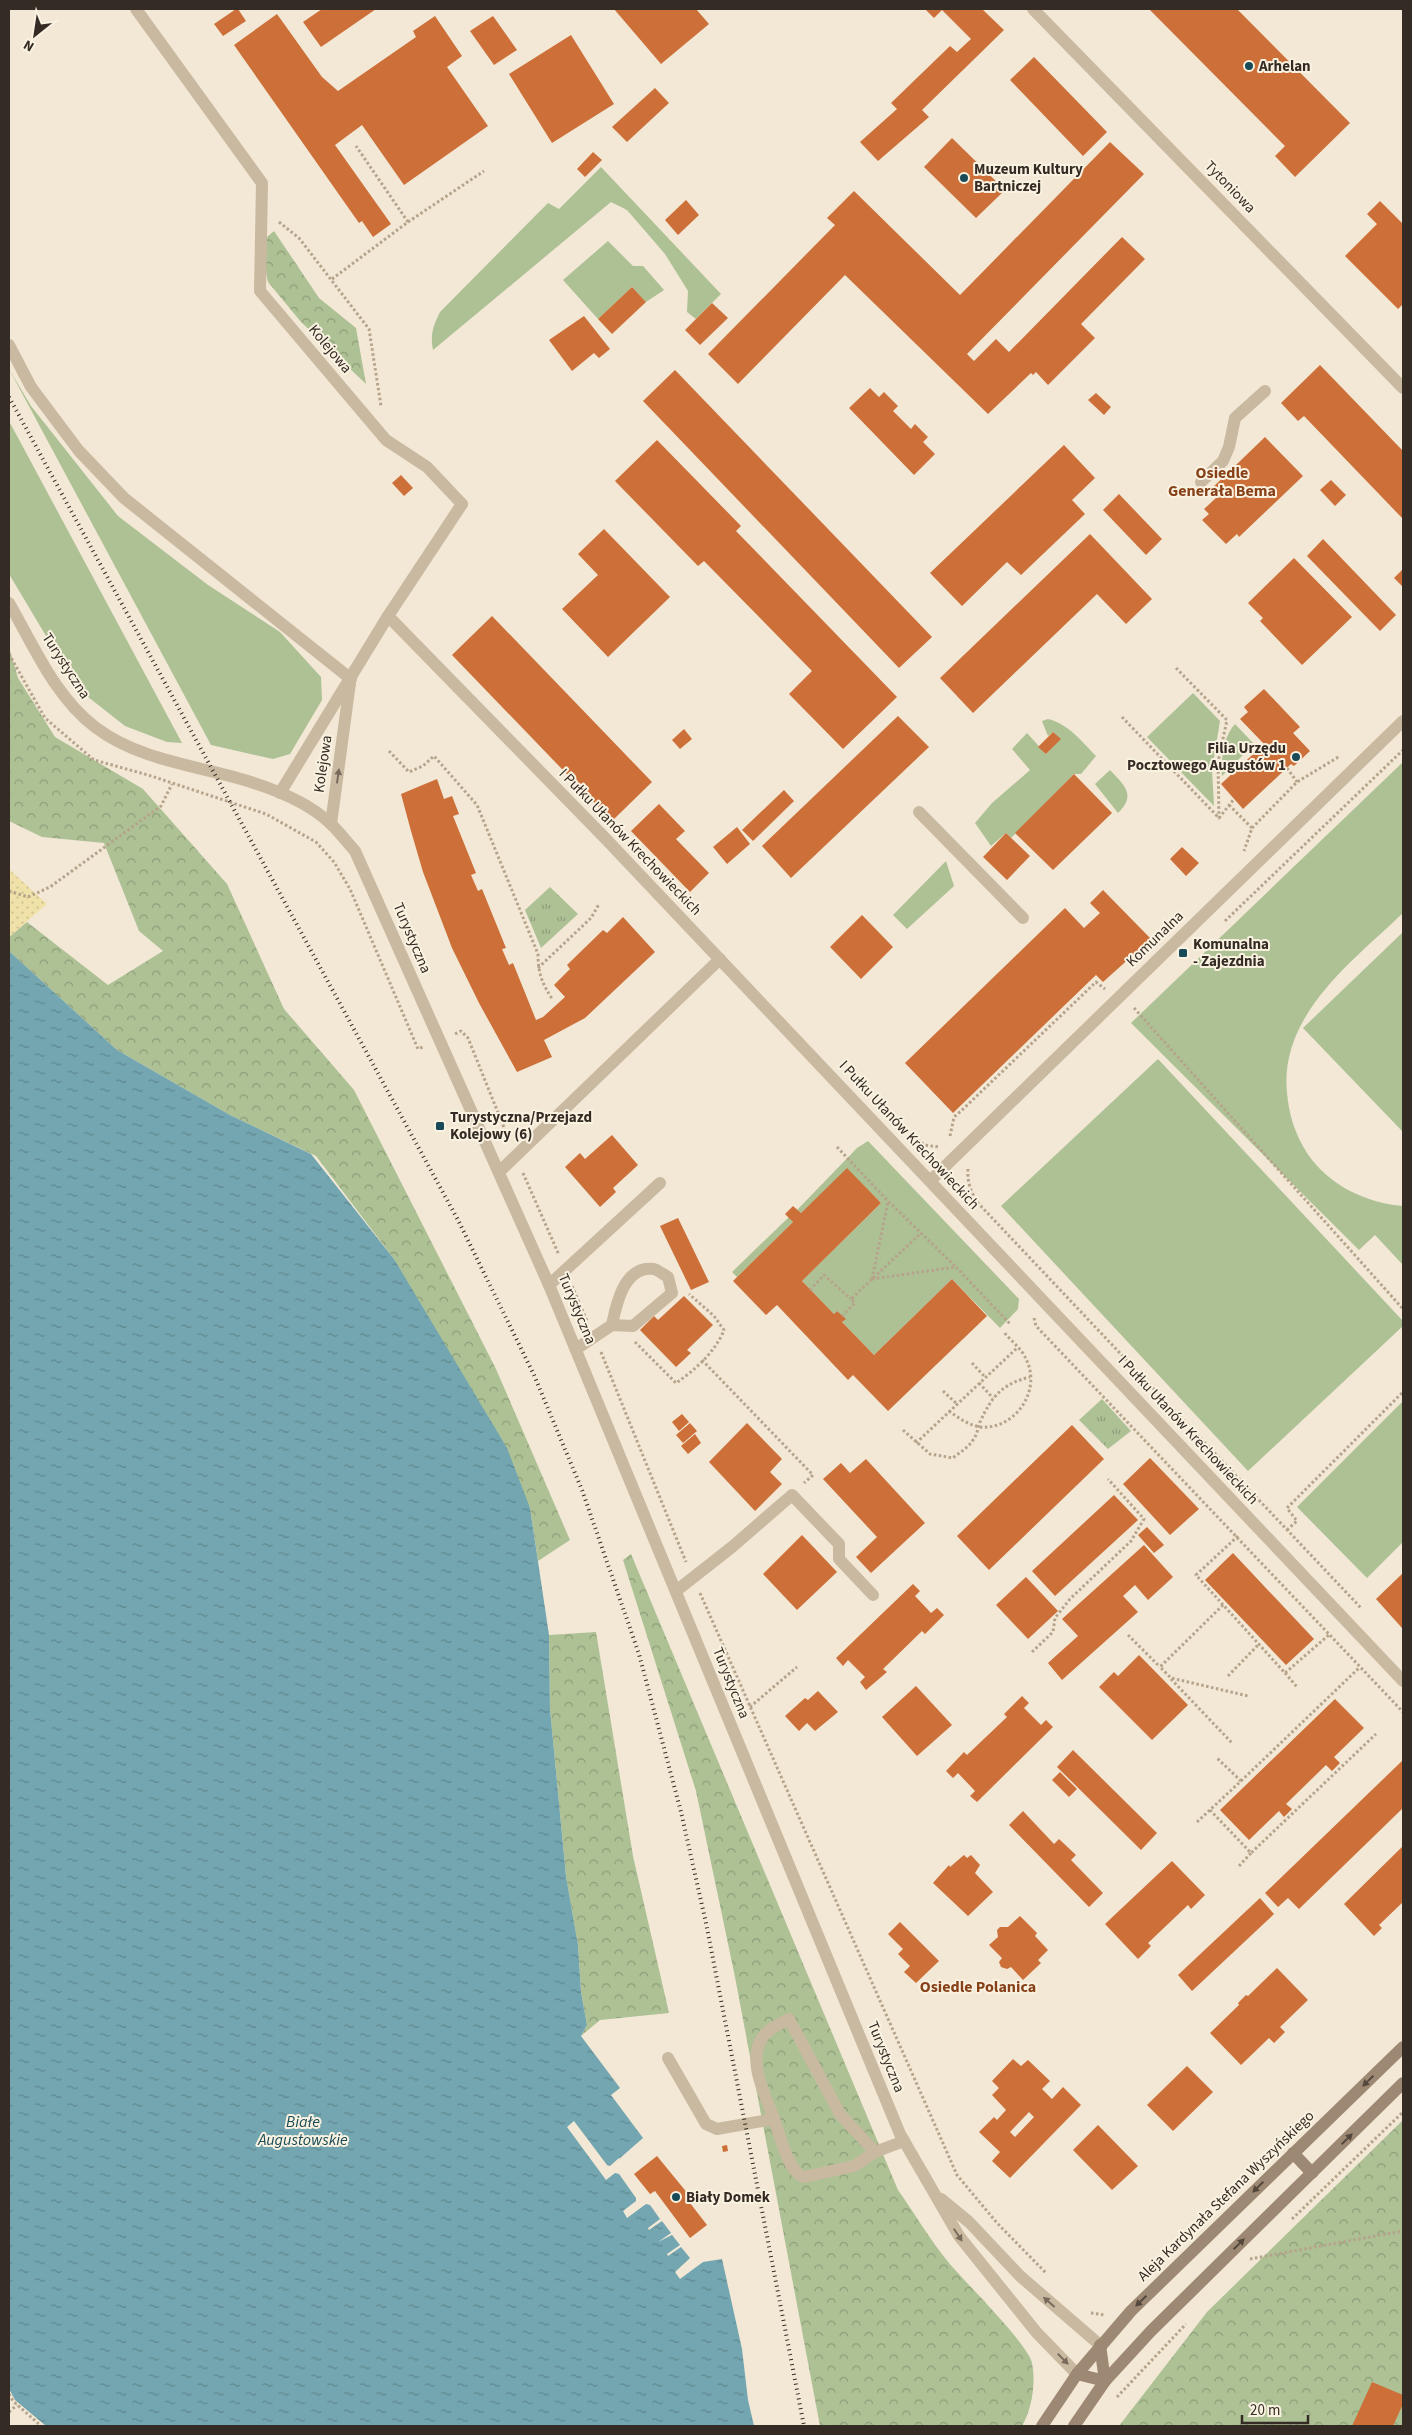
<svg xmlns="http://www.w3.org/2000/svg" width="1412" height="2435" font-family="'Source Sans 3',sans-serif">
<defs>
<pattern id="forest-crowns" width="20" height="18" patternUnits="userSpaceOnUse" patternTransform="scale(1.25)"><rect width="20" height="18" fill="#adc195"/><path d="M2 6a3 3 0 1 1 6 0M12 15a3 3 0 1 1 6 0" fill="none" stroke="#8e9d79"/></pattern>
<pattern id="sand-dots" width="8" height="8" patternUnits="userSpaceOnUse" patternTransform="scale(1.25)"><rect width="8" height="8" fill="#f0e1a9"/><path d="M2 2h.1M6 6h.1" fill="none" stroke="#cec191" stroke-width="1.8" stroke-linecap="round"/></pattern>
<pattern id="park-tufts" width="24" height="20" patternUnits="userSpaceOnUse" patternTransform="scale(1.25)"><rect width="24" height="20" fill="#adc195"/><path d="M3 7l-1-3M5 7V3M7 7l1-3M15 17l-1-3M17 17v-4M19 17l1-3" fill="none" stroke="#8e9d79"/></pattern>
<pattern id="water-ripples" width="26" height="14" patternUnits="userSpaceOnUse" patternTransform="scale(1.25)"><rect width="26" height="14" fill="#73a6b0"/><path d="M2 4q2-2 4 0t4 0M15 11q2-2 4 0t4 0" fill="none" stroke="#5f878f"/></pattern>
</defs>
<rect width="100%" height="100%" fill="#f2e8d5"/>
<g fill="#adc195">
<path d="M601 167 721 294 696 319 687 312 688 291 665 254 627 210 611 202 433 350C430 335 433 326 440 312L548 203 559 209Z"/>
<path d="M608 241 633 266H643L664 290 646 302 632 287 598 319 563 280Z"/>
<path d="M9 369 31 406 118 516 208 585 280 632 321 677 322 700 290 754 273 759 211 745Z"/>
<path d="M9 421 182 743 167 742 125 726 83 693 61 661 9 574Z"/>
<path d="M1193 693 1220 721 1212 770 1214 806 1147 737Z"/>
<path d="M1048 719C1069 724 1082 742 1096 756L1081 774H1074L1011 838 1006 833 991 846 975 823 992 803 1030 770 1012 749 1027 733 1046 754 1060 739 1053 732 1048 736 1042 721Z"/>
<path d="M1235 724 1254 744 1222 776C1221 759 1223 737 1235 724Z"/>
<path d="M1403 762V913C1353 961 1279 1015 1287 1093 1289 1115 1295 1134 1307 1153 1328 1185 1366 1203 1403 1206V1265L1375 1235 1359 1250 1131 1023Z"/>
<path d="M1110 770C1124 785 1137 795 1118 813L1095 784Z"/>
<path d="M946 861 954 886 907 929 893 915Z"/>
<path d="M1403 932V1132L1303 1028Z"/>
<path d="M1158 1059 1403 1321V1326L1248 1471 1001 1206Z"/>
<path d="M868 1141 1019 1299 1018 1309 1000 1328 952 1279 874 1355 842 1322 845 1319 837 1311 834 1314 802 1281 881 1203 847 1169 801 1213 797 1210 857 1148Z"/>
<path d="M789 1217 793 1222 737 1277 732 1272Z"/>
<path d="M1403 1401V1542L1367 1578 1297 1507Z"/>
</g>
<g fill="url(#forest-crowns)">
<path d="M274 231 319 298 356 328 366 384 301 322 268 282 260 243Z"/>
<path d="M9 647 18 678 55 737 143 789 227 884 284 1009 354 1090 496 1369 570 1540 538 1561 530 1508 394 1259 316 1156 230 1115 117 1050 9 951V937L27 922 108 985 163 951 139 931 104 843 42 837 9 821Z"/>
<path d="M631 1554 898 2190C915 2214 930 2240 949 2263 965 2282 1028 2344 1032 2363 1036 2383 1032 2409 1022 2426H820L735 1977 696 1791 623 1560Z"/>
<path d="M596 1632 633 1856 669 2013 600 2020 581 2036 587 2025 581 1992 578 1945 566 1876 550 1709 549 1635Z"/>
<path d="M1403 2120V2426H1119L1207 2312Z"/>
</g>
<path fill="url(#sand-dots)" d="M9 869 47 904 9 937Z"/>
<g fill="url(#park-tufts)">
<path d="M550 887 578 914 541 948 525 910Z"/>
<path d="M1102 1399 1131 1431 1108 1449 1079 1420Z"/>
</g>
<path fill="url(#water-ripples)" d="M9 951 117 1050 230 1115 311 1154 394 1259 507 1448 530 1508 549 1635 550 1709 566 1876 578 1945 581 1992 587 2025 581 2036 620 2088 611 2095 643 2138 619 2159 698 2265 703 2262 722 2259 742 2349 748 2400 754 2426H46L15 2400 9 2389Z"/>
<path fill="#f2e8d5" d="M574 2121 607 2165 610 2166 619 2158 699 2262 702 2260 703 2262 680 2279 675 2272 690 2258 681 2247 668 2256 667 2254 680 2245 672 2235 658 2242 671 2233 662 2221 649 2230 648 2228 660 2219 650 2205 646 2204 627 2218 623 2211 636 2201V2198L619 2174 615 2173 606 2180 567 2127Z"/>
<g fill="#cd6f38" fill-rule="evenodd">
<path d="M236 9H238L246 21 223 36 214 24Z"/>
<path d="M322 9H376L321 47 303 22Z"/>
<path d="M614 9H696L709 24 661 64Z"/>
<path d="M925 9H982L1004 30 922 110 929 117 878 161 860 142 897 109 891 103 950 46 957 52 971 39 942 10 934 18Z"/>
<path d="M1149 9H1237L1350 123 1295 177 1275 156 1285 146Z"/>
<path d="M277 14 322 77 338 91 416 37 413 31 435 16 462 56 447 67 488 126 404 185 362 125 335 145 391 224 373 237 362 221 359 223 234 45Z"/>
<path d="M493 16 517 50 494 65 470 31Z"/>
<path d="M571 35 614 104 552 143 509 74Z"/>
<path d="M1034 57 1107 132 1083 156 1010 80Z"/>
<path d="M655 88 669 103 627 142 612 127Z"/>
<path d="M952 138 1005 190 976 218 924 167Z"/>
<path d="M1110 142 1144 174 967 354 974 361 996 339 1009 352 1122 237 1145 259 1081 324 1095 338 1048 385 1036 372 1033 375 1031 373 988 414 845 275 738 384 708 354 835 225 827 218 854 191 960 295Z"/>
<path d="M593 152 602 160 585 177 577 169Z"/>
<path d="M686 200 699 215 678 235 665 220Z"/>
<path d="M1380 201 1403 224V304L1398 309 1345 256 1377 224 1367 214Z"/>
<path d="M632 287 646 302 612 334 598 319Z"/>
<path d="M712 303 728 318 700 345 685 330Z"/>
<path d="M584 316 610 349 599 358 594 353 572 371 549 340Z"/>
<path d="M1320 365 1403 451V519L1304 416 1298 421 1281 403Z"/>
<path d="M675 370 932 637 899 668 643 401Z"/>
<path d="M870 388 879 397 884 392 898 406 893 411 911 429 915 424 928 437 923 442 935 454 914 475 849 408Z"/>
<path d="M1096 393 1111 407 1104 415 1088 400Z"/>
<path d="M1265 437 1303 476 1239 537 1237 534 1226 544 1202 520 1209 514 1204 509 1217 497 1210 490Z"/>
<path d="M657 440 741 526 736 531 897 697 843 749 789 694 812 671 704 561 698 566 615 481Z"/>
<path d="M1064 445 1095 478 1072 500 1085 514 1021 575 1007 562 962 606 930 573Z"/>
<path d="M401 475 413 488 404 496 392 483Z"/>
<path d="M1331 480 1346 495 1335 506 1320 490Z"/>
<path d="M1119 494 1162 539 1146 555 1103 510Z"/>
<path d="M604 529 670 597 608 657 562 609 598 575 578 554Z"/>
<path d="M1090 534 1152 599 1126 624 1097 594 973 713 940 678Z"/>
<path d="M1323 539 1396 615 1380 631 1307 556Z"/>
<path d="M1294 558 1352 617 1302 665 1260 621 1263 618 1248 603Z"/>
<path d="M1403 569V587L1394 578Z"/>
<path d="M492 616 652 782 612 821 452 655Z"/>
<path d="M1264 689 1300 727 1293 733 1310 751 1294 766 1291 764 1243 809 1221 784 1264 744 1240 719 1248 712 1244 707Z"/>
<path d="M898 716 929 747 791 878 762 846Z"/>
<path d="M684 729 692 739 680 749 672 740Z"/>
<path d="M1053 732 1061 739 1046 754 1038 747Z"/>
<path d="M1074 774 1112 813 1053 870 1015 833Z"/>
<path d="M437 779 444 799 452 796 459 814 453 816 476 873 471 875 478 891 482 889 506 948 502 949 509 965 513 963 536 1020 543 1017 565 997 554 985 570 969 567 965 603 930 607 933 623 917 655 952 585 1018 544 1040 552 1057 517 1072 479 1003 452 948 423 872 411 831 401 794Z"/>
<path d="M784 790 794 801 753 841 742 830Z"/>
<path d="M659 804 685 831 676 839 709 873 690 892 631 831Z"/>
<path d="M737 827 750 844 727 864 713 847Z"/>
<path d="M1006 833 1030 856 1007 880 983 857Z"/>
<path d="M1182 847 1199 863 1186 876 1170 859Z"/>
<path d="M1103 890 1151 939 1103 982 1096 975 953 1113 905 1063 1065 908 1084 928 1100 913 1090 903Z"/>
<path d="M862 915 893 947 861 979 830 947Z"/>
<path d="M612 1135 638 1165 613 1188 616 1192 600 1207 565 1167 580 1153 585 1159Z"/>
<path d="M847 1168 881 1203 802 1281 834 1314 837 1311 846 1319 842 1322 874 1355 952 1279 987 1316 888 1411 853 1375 848 1380 777 1305 766 1315 733 1281 793 1222 785 1214 793 1206 801 1213Z"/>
<path d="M678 1218 709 1282 691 1290 660 1226Z"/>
<path d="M684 1296 713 1325 687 1350 691 1353 676 1367 640 1330 654 1316 658 1320Z"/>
<path d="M682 1414 689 1422 679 1431 672 1422Z"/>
<path d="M690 1423 697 1431 683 1443 676 1435Z"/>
<path d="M747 1423 782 1459 770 1472 782 1484 755 1511 709 1462Z"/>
<path d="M1072 1425 1104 1459 989 1570 957 1536Z"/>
<path d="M695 1434 701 1443 688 1454 681 1446Z"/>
<path d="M1150 1458 1199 1509 1170 1535 1123 1484Z"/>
<path d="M866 1459 925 1523 871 1573 856 1557 877 1537 823 1479 841 1463 850 1473Z"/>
<path d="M1114 1495 1138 1520 1055 1596 1032 1571Z"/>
<path d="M1147 1527 1164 1545 1154 1553 1138 1535Z"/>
<path d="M802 1535 837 1572 797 1610 763 1574Z"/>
<path d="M1144 1545 1173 1577 1148 1600 1135 1585 1123 1596 1138 1612 1062 1680 1048 1663 1078 1636 1062 1619Z"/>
<path d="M1233 1553 1314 1639 1286 1665 1205 1580Z"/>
<path d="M1403 1573V1627L1402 1628 1376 1599Z"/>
<path d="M1026 1577 1058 1611 1028 1639 996 1605Z"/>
<path d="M913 1584 920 1591 915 1596 931 1613 937 1608 944 1615 925 1634 922 1631 883 1669 887 1672 866 1690 860 1682 865 1677 848 1660 843 1666 836 1658Z"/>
<path d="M1139 1655 1188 1705 1152 1740 1099 1687 1114 1672 1118 1676Z"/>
<path d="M916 1686 952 1725 917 1756 882 1717Z"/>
<path d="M818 1691 838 1712 815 1731 807 1723 799 1731 785 1716 805 1698 808 1700Z"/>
<path d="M1022 1696 1029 1703 1024 1708 1041 1725 1046 1720 1053 1727 977 1802 970 1796 975 1791 958 1773 953 1778 946 1771 964 1752 967 1755 1007 1717 1004 1714Z"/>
<path d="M1335 1699 1364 1728 1334 1757 1340 1763 1332 1771 1326 1765 1286 1804 1292 1809 1284 1817 1279 1811 1249 1840 1220 1810Z"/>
<path d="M1073 1750 1157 1833 1141 1850 1057 1767Z"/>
<path d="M1403 1760V1808L1299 1909 1288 1898 1278 1907 1265 1893Z"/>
<path d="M1060 1772 1077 1789 1069 1797 1052 1780Z"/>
<path d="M1023 1811 1054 1844 1059 1839 1076 1855 1071 1860 1103 1893 1089 1907 1009 1825Z"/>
<path d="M1403 1846V1902L1379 1925 1382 1928 1374 1936 1344 1904Z"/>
<path d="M964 1855 967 1858 971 1855 980 1865 975 1873 993 1892 968 1916 933 1883 949 1865 950 1867Z"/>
<path d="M1172 1861 1205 1895 1191 1909 1188 1905 1148 1943 1151 1946 1138 1959 1105 1924Z"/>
<path d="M1260 1898 1274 1914 1192 1991 1178 1975Z"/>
<path d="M1020 1916 1037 1933 1035 1936 1048 1950 1038 1960 1041 1963 1023 1980 1011 1967 1007 1969 1001 1967 999 1962 1002 1958 989 1945 998 1937 997 1930 1000 1927H1008Z"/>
<path d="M900 1922 939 1961 916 1983 904 1972 910 1966 898 1954 903 1949 888 1934Z"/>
<path d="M1277 1968 1308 2000 1280 2027 1285 2032 1274 2043 1269 2038 1241 2065 1210 2033 1239 2005 1238 2003 1246 1995 1248 1996Z"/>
<path d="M1013 2059 1021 2066 1028 2060 1050 2081 1042 2089 1052 2099 1063 2087 1081 2105 1010 2178 992 2161 1000 2152 979 2132 994 2117 997 2120 1006 2110 992 2095 999 2088 992 2081ZM1029 2112 1034 2117 1015 2137 1010 2132Z"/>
<path d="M1187 2066 1213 2092 1173 2131 1147 2105Z"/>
<path d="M1098 2125 1138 2166 1112 2190 1073 2150Z"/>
<path d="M727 2145 728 2151 723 2152 722 2146Z"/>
<path d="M657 2156 693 2200 690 2203 707 2225 690 2238 655 2191 650 2194 634 2174Z"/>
<path d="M1372 2382 1403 2395V2404L1393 2426H1352Z"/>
</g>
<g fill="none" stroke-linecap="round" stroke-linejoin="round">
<g stroke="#b6a38b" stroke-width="3" stroke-dasharray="2.5 2.5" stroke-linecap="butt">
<path d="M279 222 299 238 369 329 381 406"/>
<path d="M408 222 484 171"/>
<path d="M332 279 408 222 356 146"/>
<path d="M9 654 45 718 94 760 148 775 266 814 316 842 334 862 350 889 418 1049 423 1047"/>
<path d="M1176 668 1227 720 1218 762 1219 818"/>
<path d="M1122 717 1219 818 1234 799"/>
<path d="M389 751 409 772 423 766 434 756 477 805 538 954C538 973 542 984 553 1000"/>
<path d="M1287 768 1297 782"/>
<path d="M1229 805 1252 828 1244 851"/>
<path d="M1252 828 1297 782 1340 756"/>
<path d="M9 891 28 897 50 887 161 806 172 784"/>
<path d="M1225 921 1403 750"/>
<path d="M538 968 591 918 599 904"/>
<path d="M1134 1008 1403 1309"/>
<path d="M455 1034 461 1031 468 1038 509 1140"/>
<path d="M914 1136 924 1145 939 1147"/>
<path d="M950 1136 954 1117 961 1111 1096 982 1105 989"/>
<path d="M837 1147 888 1201 956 1267"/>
<path d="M968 1169C967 1182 971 1193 978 1203L1361 1608"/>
<path d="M523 1173 559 1255"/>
<path d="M872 1279 956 1267 1011 1325"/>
<path d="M872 1279 888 1202"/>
<path d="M572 1286 587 1321"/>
<path d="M810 1290 824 1275 851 1299"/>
<path d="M842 1316 855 1303 851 1299 921 1233"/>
<path d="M1034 1318 1036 1326 1403 1712"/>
<path d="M635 1342 676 1383C694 1371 716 1351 724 1330L714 1316 689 1294"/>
<path d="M601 1352 686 1562"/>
<path d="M702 1360 813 1475 804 1483"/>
<path d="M972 1363 985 1377"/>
<path d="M979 1383 993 1398"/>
<path d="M943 1391 957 1404"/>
<path d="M949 1411C960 1419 974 1429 988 1427 1019 1424 1041 1388 1026 1359 1022 1349 1010 1340 1004 1332"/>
<path d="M903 1430 930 1454 953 1458C960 1452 968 1448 973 1440 977 1435 978 1428 980 1422 992 1396 1002 1384 1030 1377"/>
<path d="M916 1443 1017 1348"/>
<path d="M1287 1530 1297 1521 1287 1508 1403 1392"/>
<path d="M1238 1536 1196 1575 1285 1673 1330 1634"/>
<path d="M700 1593 957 2175 997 2223 1046 2273"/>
<path d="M1223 1605 1160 1667 1171 1678 1248 1696"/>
<path d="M1128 1635 1160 1667"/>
<path d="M1032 1652 1053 1632 1055 1618 1070 1599 1131 1541 1144 1519 1108 1479"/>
<path d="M1285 1673 1297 1687"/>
<path d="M1228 1676 1259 1644"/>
<path d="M1171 1679 1233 1744"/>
<path d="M750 1707 797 1667"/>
<path d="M1241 1781 1360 1667"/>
<path d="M1210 1810 1251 1853 1376 1734"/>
<path d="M1197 1822 1241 1781 1217 1758"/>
<path d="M1239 1866 1251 1853"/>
<path d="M1292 2219 1403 2112"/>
<path d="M1250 2259 1403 2231"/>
<path d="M1091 2313 1105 2315"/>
<path d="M9 2394 13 2401 41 2426"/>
<path d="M1117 2397 1186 2324"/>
<path d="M9 2412 17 2405"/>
</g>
<g stroke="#cab9a1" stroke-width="12">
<path d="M136 9 262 183 260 291 386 440 427 467 462 504"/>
<path d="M9 345 31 387 79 451 124 498 351 679"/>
<path d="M1201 482 1223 461 1229 447 1235 418 1265 391"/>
<path d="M919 812 1023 918"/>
<path d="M499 1172 720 959"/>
<path d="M668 2058 706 2124 717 2129 774 2119C765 2094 744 2056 766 2033 772 2027 782 2023 789 2019L840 2114 875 2152 904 2141"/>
<path d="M774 2119C780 2135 788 2172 804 2177L854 2166 875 2152"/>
</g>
<g stroke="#cab9a1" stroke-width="12">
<path d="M1033 9 1403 388"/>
<path d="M9 603C34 646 55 697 95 727 137 759 192 765 241 779 272 788 309 802 332 825 340 833 347 842 355 851L549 1285 900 2134 959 2236 1037 2333 1077 2374"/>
<path d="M388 616 604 837 1403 1681"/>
<path d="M280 793 388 616 462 504"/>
<path d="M331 824 350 683"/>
<path d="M930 1181 1403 721"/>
<path d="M549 1285 660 1183"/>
<path d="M576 1349 612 1325 633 1326 672 1293 668 1277C664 1275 658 1270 654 1269 624 1265 616 1305 612 1325"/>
<path d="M676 1591 732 1547 792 1495 839 1544V1559L873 1595"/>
<path d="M941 2199 969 2222 1020 2276 1100 2345"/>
</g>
<g stroke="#9d8873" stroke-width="12">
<path d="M1293 2153 1312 2173"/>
<path d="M1100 2345 1105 2381"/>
<path d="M1077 2374 1105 2381"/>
<path d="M1042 2426 1077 2374 1131 2311 1403 2047"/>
<path d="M1074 2426 1105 2381 1151 2331 1403 2083"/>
</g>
<path stroke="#342b24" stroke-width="4" stroke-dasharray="1 4" stroke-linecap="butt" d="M9 397 458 1220 534 1375 582 1490 639 1654 681 1812 706 1923 804 2426"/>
</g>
<defs><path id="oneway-solid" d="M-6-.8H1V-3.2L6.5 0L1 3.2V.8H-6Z" transform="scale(1.25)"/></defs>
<g fill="#786b5c">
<use href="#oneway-solid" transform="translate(338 776) rotate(-82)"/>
<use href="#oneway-solid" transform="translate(958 2235) rotate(56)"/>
<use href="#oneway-solid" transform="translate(1049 2302) rotate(-139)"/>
<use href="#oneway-solid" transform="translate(1063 2359) rotate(45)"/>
</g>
<g fill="#54473c">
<use href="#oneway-solid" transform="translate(1368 2081) rotate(136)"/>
<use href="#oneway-solid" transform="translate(1347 2139) rotate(-45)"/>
<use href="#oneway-solid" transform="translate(1258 2187) rotate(136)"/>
<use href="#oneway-solid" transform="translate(1239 2244) rotate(-44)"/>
<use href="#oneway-solid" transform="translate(1141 2301) rotate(136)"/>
</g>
<g fill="#184b57" stroke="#faf2e1" stroke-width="2">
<circle cx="1249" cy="66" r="5"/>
<circle cx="964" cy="178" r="5"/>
<circle cx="1296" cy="757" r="5"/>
<rect x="1178" y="948" width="10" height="10" rx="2.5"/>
<rect x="435" y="1121" width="10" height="10" rx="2.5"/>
<circle cx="676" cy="2197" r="5"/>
</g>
<g text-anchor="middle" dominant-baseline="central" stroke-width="4" stroke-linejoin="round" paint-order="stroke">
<g font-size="15" font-weight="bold" fill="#342b24" stroke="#faf2e1" text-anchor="start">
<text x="1259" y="66">Arhelan</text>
<text x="974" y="169">Muzeum Kultury<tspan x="974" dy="17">Bartniczej</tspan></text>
<text x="1286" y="748" text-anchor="end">Filia Urzędu<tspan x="1286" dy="17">Pocztowego Augustów 1</tspan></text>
<text x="1193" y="944">Komunalna<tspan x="1193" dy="17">- Zajezdnia</tspan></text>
<text x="450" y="1117">Turystyczna/Przejazd<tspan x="450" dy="17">Kolejowy (6)</tspan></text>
<text x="686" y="2197">Biały Domek</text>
</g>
<g font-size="15" fill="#342b24" stroke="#faf2e1">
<text transform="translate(1230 187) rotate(46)">Tytoniowa</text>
<text transform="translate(330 349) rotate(50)">Kolejowa</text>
<text transform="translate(66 666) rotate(57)">Turystyczna</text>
<text transform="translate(323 764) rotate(-82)">Kolejowa</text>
<text transform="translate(630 842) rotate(46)">I Pułku Ułanów Krechowieckich</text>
<text transform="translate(412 938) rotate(67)">Turystyczna</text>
<text transform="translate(1155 939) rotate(-44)">Komunalna</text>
<text transform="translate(909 1135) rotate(47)">I Pułku Ułanów Krechowieckich</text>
<text transform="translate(577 1309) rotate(67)">Turystyczna</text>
<text transform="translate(1188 1430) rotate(47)">I Pułku Ułanów Krechowieckich</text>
<text transform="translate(731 1683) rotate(68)">Turystyczna</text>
<text transform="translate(886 2057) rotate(68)">Turystyczna</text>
<text transform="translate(1226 2196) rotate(-44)">Aleja Kardynała Stefana Wyszyńskiego</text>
</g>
<g font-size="16" font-weight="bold" fill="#874119" stroke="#faf2e1">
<text x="1222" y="473">Osiedle<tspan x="1222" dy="18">Generała Bema</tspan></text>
<text x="978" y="1987">Osiedle Polanica</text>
</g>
<g font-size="16" font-style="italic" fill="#184b57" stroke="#faf2e1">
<text x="303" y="2122">Białe<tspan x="303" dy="18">Augustowskie</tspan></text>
</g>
</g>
<rect width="1412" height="2435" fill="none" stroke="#342b24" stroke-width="20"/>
<g transform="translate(35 35) rotate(210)" stroke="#faf2e1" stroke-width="4" paint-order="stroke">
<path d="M0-4L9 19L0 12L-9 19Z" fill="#342b24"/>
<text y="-8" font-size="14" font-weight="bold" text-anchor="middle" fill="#342b24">N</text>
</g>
<path d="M1242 2415v8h66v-8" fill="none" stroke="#342b24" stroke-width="2.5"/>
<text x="1250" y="2415" font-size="15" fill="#342b24" stroke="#faf2e1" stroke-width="4" paint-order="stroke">20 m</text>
</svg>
